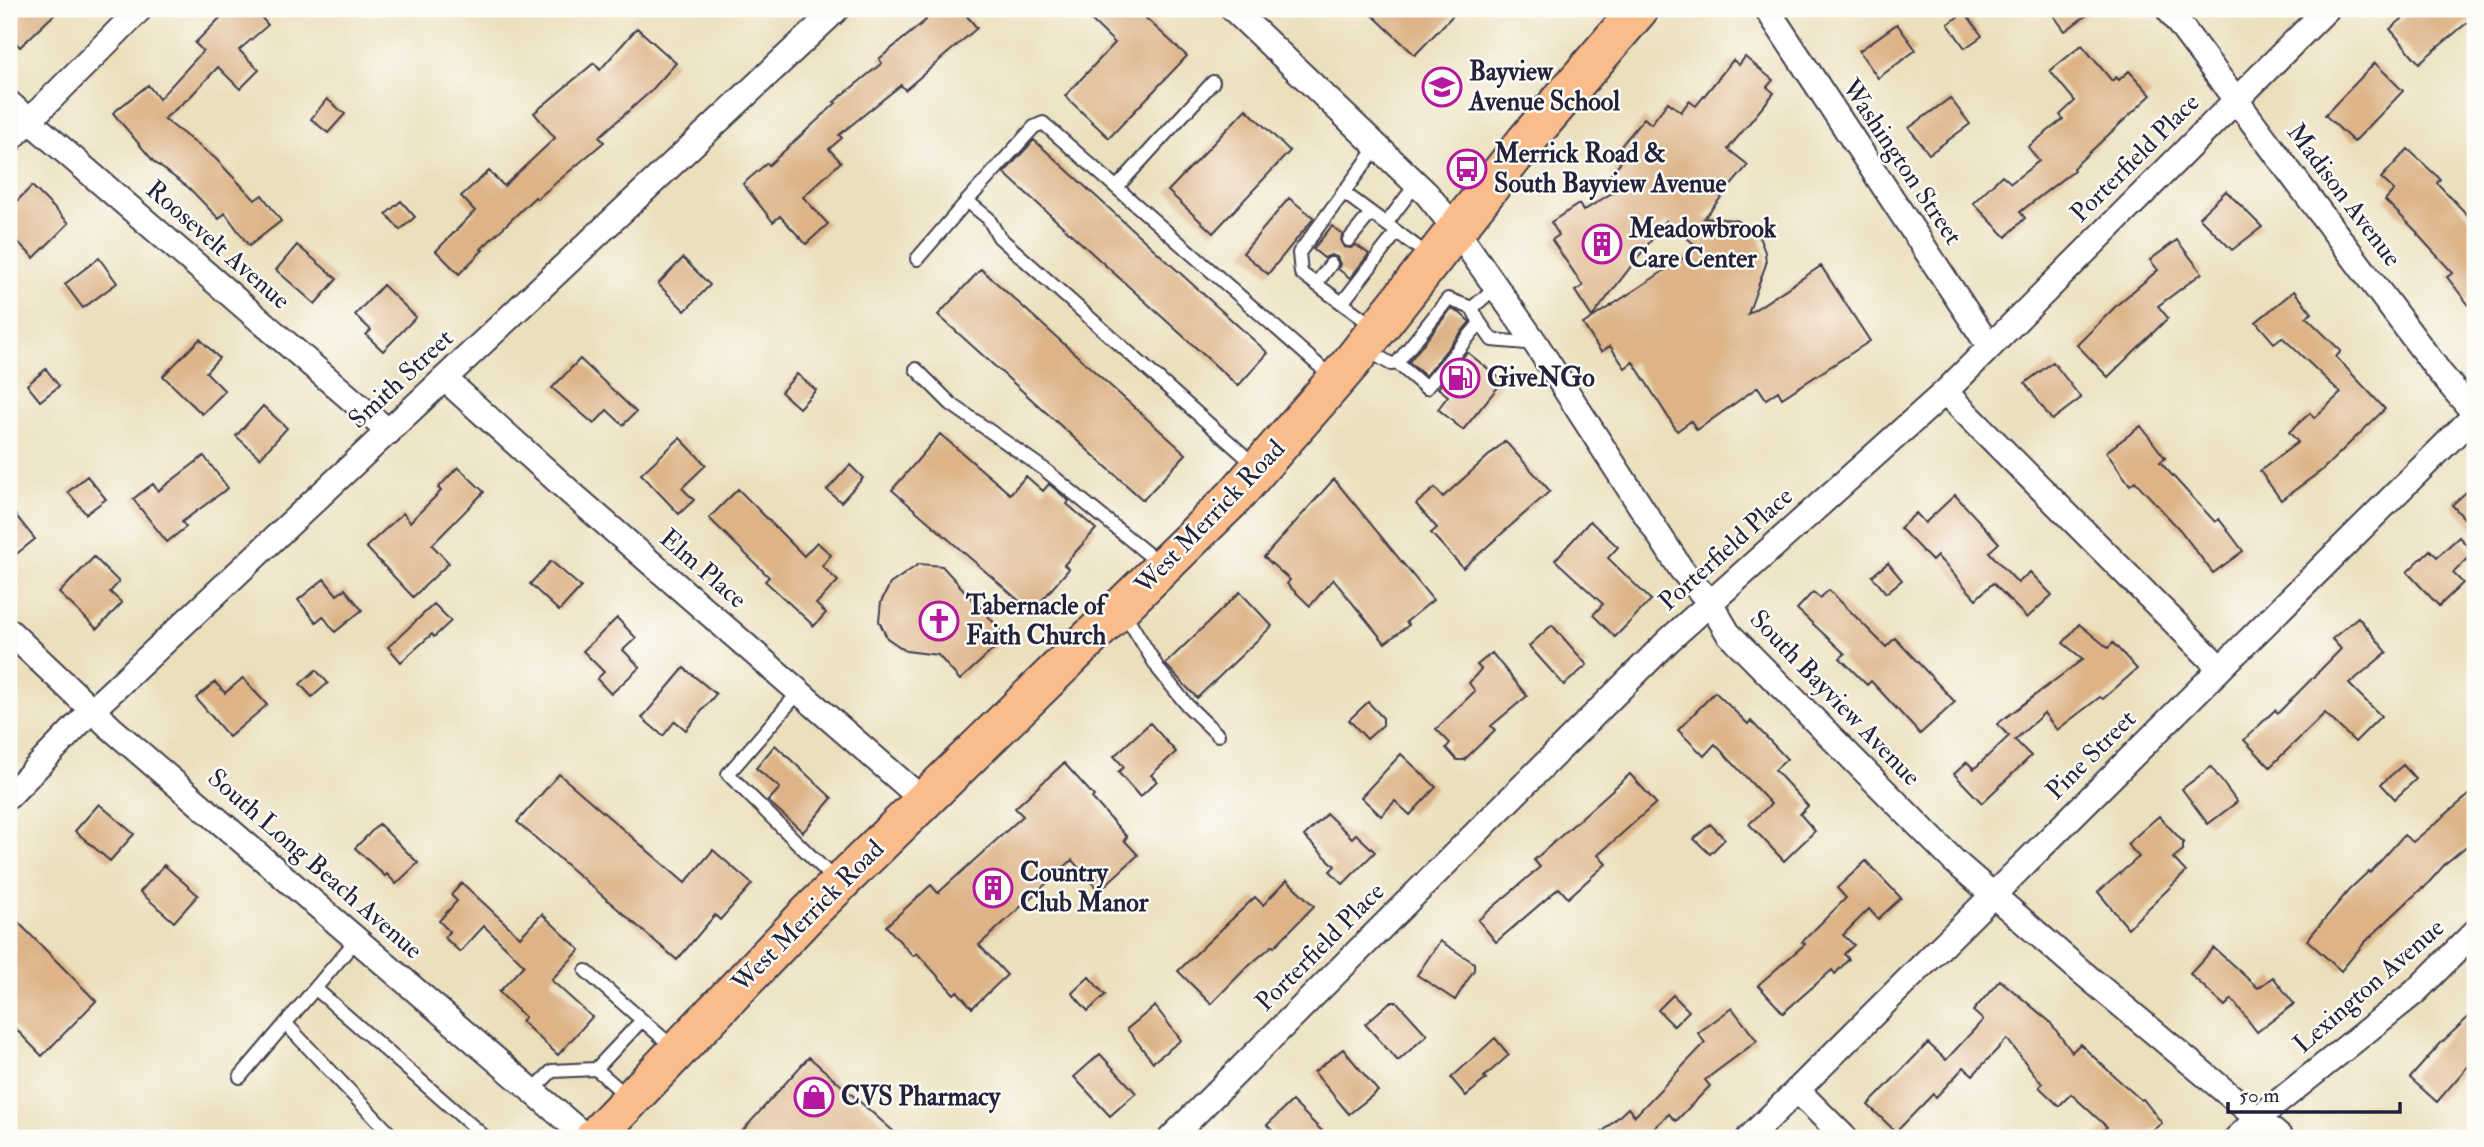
<svg xmlns="http://www.w3.org/2000/svg" width="2484" height="1147" viewBox="0 0 2484 1147" font-family="'IM FELL Double Pica',serif">
<style>
.building{fill:#ddb387}
.lines{fill:none;stroke-linecap:round;stroke-linejoin:round}
.lane-casing{stroke:#403e4e;stroke-width:16}
.street-casing{stroke:#403e4e;stroke-width:28}
.primary-casing{stroke:#403e4e;stroke-width:42}
.lane{stroke:#fff;stroke-width:12}
.street{stroke:#fff;stroke-width:24}
.primary{stroke:#fabc8b;stroke-width:38}
.labels{text-anchor:middle;dominant-baseline:central;stroke-width:5;stroke-linejoin:round;paint-order:stroke}
.poi-label{font-size:26px;font-weight:bold;fill:#22223b;stroke:#fdfcf7;text-anchor:start}
.street-label{font-size:26px;fill:#22223b;stroke:#fdfcf7}
</style>
<rect width="100%" height="100%" fill="#fdfcf7"/>
<filter id="ink" filterUnits="userSpaceOnUse"><feTurbulence type="fractalNoise" baseFrequency=".0143" numOctaves="2"/><feDisplacementMap in="SourceGraphic" scale="14" xChannelSelector="R" yChannelSelector="G"/><feConvolveMatrix kernelMatrix="1 2 1 2 8 2 1 2 1" color-interpolation-filters="sRGB"/></filter>
<filter id="wash" filterUnits="userSpaceOnUse"><feTurbulence type="fractalNoise" baseFrequency=".00686" numOctaves="4" result="noise"/><feDisplacementMap in="SourceGraphic" scale="28" xChannelSelector="R" yChannelSelector="G"/><feGaussianBlur stdDeviation="1.57" result="paint"/><feColorMatrix in="noise" values="0 0 0 0 0 0 0 0 0 0 0 0 0 0 0 0 0 1.4 0 .05"/><feComposite in="paint" operator="in"/></filter>
<g filter="url(#wash)">
<rect width="100%" height="100%" fill="#ebdfbc"/>
<g id="blocks">
<!-- building -->
<path class="building" d="M17,9H60L20,47L9,36V17Z
M213,9H254L268,25L239,50L259,70L240,89L218,67L190,97L164,119L215,158L255,200L262,195L281,221L249,246L225,213L219,219L189,188L154,162L113,113L148,85L159,99L203,51L195,43L221,17Z
M917,9H961L977,28L905,90L901,85L839,135L842,138L829,149L841,162L803,197L828,224L806,244L780,216L773,222L743,184L767,163L769,165L836,103L834,102L882,63L879,59L926,20Z
M1080,9H1136L1187,56L1109,138L1065,96L1115,43Z
M1366,9H1459L1415,55Z
M2049,9H2095L2065,31Z
M2414,9H2475V16L2419,63L2390,29Z
M1965,12L1982,36L1965,48L1948,24Z
M1897,24L1916,50L1878,78L1859,51Z
M637,28L676,63L651,91L599,137L604,142L537,199L535,197L481,249L483,250L459,274L436,251L475,211L461,196L489,171L504,186L555,138L534,113L594,63L600,70Z
M2082,45L2112,81L2116,77L2119,80L2129,71L2151,95L2073,168L2074,170L2020,212L2025,218L2006,237L1973,203L2002,175L2011,183L2039,161L2028,147L2063,119L2060,115L2075,101L2050,71Z
M1745,57L1773,80L1767,87L1774,93L1728,149L1748,165L1704,218L1736,220L1750,227L1759,237L1765,252L1766,264L1748,314L1821,266L1870,341L1782,398L1778,391L1766,399L1758,387L1697,430L1691,421L1677,431L1633,362L1625,368L1610,346L1601,352L1583,324L1699,248L1666,221L1592,317L1575,291L1583,286L1552,240L1559,235L1551,222L1579,204L1583,211L1623,186L1610,175L1628,153L1620,147L1644,118L1651,124L1668,102L1681,112L1689,101L1696,106L1733,60L1739,65Z
M2375,63L2403,91L2354,142L2325,115Z
M1950,98L1970,124L1929,154L1909,128Z
M327,99L345,114L328,133L311,119Z
M1246,109L1290,151L1213,233L1168,191Z
M1034,140L1268,353L1238,386L1004,173Z
M2408,149L2440,179L2437,183L2475,223V313L2447,277L2453,273L2417,234L2418,233L2385,200L2394,190L2381,178Z
M32,186L69,223L34,258L9,233V209Z
M2226,191L2262,227L2232,250L2199,217Z
M1289,198L1314,218L1268,274L1243,253Z
M401,201L415,217L400,230L386,214Z
M1332,226L1342,234L1341,242L1344,247L1351,248L1356,245L1369,254L1350,278L1338,269L1340,264L1337,257L1331,255L1324,258L1313,249Z
M2177,240L2202,273L2158,306L2168,318L2108,377L2077,345L2118,304L2158,270L2150,260Z
M297,245L337,279L315,304L276,270Z
M99,258L117,283L83,308L65,284Z
M683,258L710,285L685,311L658,284Z
M981,269L1186,454L1143,500L938,315Z
M383,285L416,317L383,351L366,335L371,330L355,315Z
M2294,291L2312,313L2306,317L2341,351L2336,357L2385,409L2321,471L2281,500L2260,471L2298,442L2289,432L2310,413L2314,418L2341,393L2282,337L2274,343L2256,322Z
M1451,309L1460,313L1470,322L1425,376L1409,362Z
M200,339L219,358L206,372L225,391L202,414L163,376Z
M1467,352L1503,381L1463,430L1438,409L1448,396L1438,388Z
M580,359L636,412L623,425L607,410L594,424L552,388Z
M2053,362L2081,398L2052,420L2025,383Z
M46,369L59,386L40,401L27,385Z
M797,374L816,390L799,408L781,392Z
M263,406L287,428L260,458L236,436Z
M2141,426L2165,458L2160,462L2215,522L2219,519L2243,551L2213,573L2180,530L2135,481L2130,485L2106,452Z
M940,434L1010,494L1026,476L1043,491L1049,484L1069,501L1067,504L1096,529L1064,565L1069,569L1032,612L892,490Z
M680,438L706,465L682,488L694,500L679,514L641,474Z
M1505,441L1550,491L1463,568L1431,533L1437,528L1416,504L1435,488L1443,497Z
M204,456L228,488L182,522L186,527L167,542L133,499L153,484L158,491Z
M850,465L863,478L841,502L827,490Z
M458,467L484,492L432,545L449,563L413,597L366,547L403,513L410,522L441,491L438,488Z
M87,476L106,499L86,514L68,492Z
M1334,479L1433,600L1406,622L1409,625L1385,643L1333,579L1310,606L1287,584L1290,580L1264,557Z
M2475,484V530L2452,505Z
M738,489L804,556L817,542L831,555L822,566L838,581L816,604L826,613L814,626L765,581L769,577L709,518Z
M1955,495L1999,543L1989,552L2018,583L2030,572L2052,595L2027,618L1993,583L1976,599L1937,556L1932,561L1900,528L1916,513L1925,523Z
M9,507L35,539L9,560Z
M1590,521L1618,547L1608,558L1651,600L1615,637L1593,615L1603,604L1555,560Z
M2459,537L2474,553L2453,573L2463,583L2439,606L2407,572L2430,550L2437,557Z
M94,557L119,582L110,592L122,603L97,629L59,593Z
M551,561L581,587L559,611L530,584Z
M1888,563L1902,580L1886,593L1872,576Z
M919,564L942,566L1007,637L960,680L938,655L906,651L887,638L879,621L881,602L890,584Z
M324,579L337,595L345,589L362,610L335,632L323,616L316,622L298,600Z
M1829,590L1886,647L1895,638L1955,702L1920,734L1871,681L1867,685L1840,658L1845,654L1797,609L1813,592L1820,598Z
M1240,592L1272,626L1197,698L1165,664Z
M434,604L451,621L434,637L432,634L401,662L388,647Z
M2358,617L2387,652L2349,684L2381,716L2355,742L2325,713L2270,767L2244,740L2275,710L2278,713L2341,649L2332,639Z
M617,618L636,638L623,650L640,667L611,694L597,679L604,672L583,651Z
M2079,624L2108,648L2113,643L2137,669L2103,699L2100,697L2057,730L2044,713L2015,740L2031,756L1982,803L1954,774L1967,762L1974,769L2009,736L1997,724L2083,659L2063,643Z
M1552,625L1587,665L1564,685L1529,646Z
M1492,653L1527,696L1491,726L1495,730L1464,760H1457L1446,748L1450,743L1436,729L1475,691L1469,683L1481,669L1477,665Z
M684,668L716,694L686,730L675,721L663,736L642,718Z
M316,670L328,683L312,697L300,684Z
M243,678L267,705L229,737L196,698L215,682L225,693Z
M1715,692L1748,724L1751,721L1787,759L1775,770L1808,806L1800,814L1815,831L1784,861L1749,824L1771,804L1715,744L1704,756L1678,730Z
M1368,702L1383,718V725L1367,739L1349,720Z
M1150,723L1176,752L1151,775L1157,781L1140,797L1118,772L1124,767L1114,756Z
M775,745L832,798L803,832L768,801L780,788L756,768Z
M1401,754L1436,787L1410,815L1395,801L1381,816L1361,797Z
M1064,763L1094,796L1092,798L1127,837L1124,840L1138,855L1099,891L1072,860L979,945L1007,975L972,1008L957,991L954,994L917,953L913,956L886,926L931,885L938,893L1023,816L1015,808Z
M2403,765L2416,779L2395,799L2381,784Z
M2211,767L2237,802L2208,824L2182,789Z
M559,774L685,883L713,850L752,884L720,920L715,915L677,960L517,822Z
M1630,774L1656,803L1598,855L1606,864L1568,898L1559,888L1496,942L1478,920L1540,867L1534,860Z
M2475,790V839L2446,863L2423,889L2422,888L2365,942L2341,971L2307,940L2349,890L2369,871L2370,873L2404,835L2413,842Z
M99,804L134,834L110,861L75,831Z
M1327,814L1352,838L1356,834L1375,852L1343,884L1330,871L1335,866L1304,836Z
M2159,816L2183,842V850L2173,858L2186,872L2128,928L2098,892L2139,857L2127,844Z
M379,824L418,863L396,884L387,874L385,876L355,848Z
M1710,824L1725,839L1710,854L1694,839Z
M1866,861L1901,898L1878,919L1869,909L1843,935L1854,945L1844,954L1849,959L1835,974L1832,970L1783,1013L1758,985L1805,944L1802,942L1846,898L1837,888Z
M164,865L198,895L174,922L140,892Z
M1287,880L1314,906L1274,947L1273,945L1244,970L1211,1004L1178,971L1255,897L1263,905Z
M462,883L520,937L542,914L580,950L551,980L592,1017L558,1055L521,1021L525,1017L499,992L524,965L484,926L460,952L444,937L450,932L439,921L457,901L451,895Z
M9,913L96,1001L42,1056L9,1022Z
M1440,941L1474,963V970L1455,1000L1417,975Z
M2214,948L2258,988L2273,977L2294,1004L2257,1032L2232,999L2225,1006L2190,974Z
M1089,977L1105,995L1088,1011L1072,993Z
M2000,980L2049,1021L2072,1052L2080,1044L2113,1075L2141,1100L2143,1099L2162,1123L2142,1138H2093L2107,1127L2071,1094L2059,1106L2039,1087L2042,1084L2007,1039L1973,1075L1964,1067L1936,1097L1933,1094L1896,1132L1868,1105L1928,1043L1946,1060L1983,1020L1973,1011Z
M1673,995L1689,1011L1674,1026L1658,1010Z
M1390,1002H1397L1427,1035L1398,1061L1365,1024Z
M1155,1006L1181,1040L1153,1062L1127,1029Z
M1732,1008L1757,1041L1705,1080L1710,1086L1676,1121L1669,1114L1643,1138H1596L1628,1108L1635,1116L1705,1043L1698,1033Z
M2475,1011V1058L2437,1102L2410,1078L2441,1043Z
M1495,1038L1509,1055L1484,1077L1486,1079L1466,1096L1451,1078Z
M1343,1049L1378,1091L1349,1114L1314,1072Z
M1100,1054L1136,1093L1110,1116L1074,1077Z
M809,1057L901,1138H736Z
M1292,1101L1329,1138H1280L1267,1125Z"/>
</g>
</g>
<g filter="url(#ink)">
<use href="#blocks" fill-opacity="0" stroke="#403e4e" stroke-width="2"/>
<g class="lines">
<defs>
<path id="lane" d="M1117,187L1213,82
M967,201L1034,127L1043,123L1333,378
M1386,224L1416,184
M1397,232L1429,256
M1349,240L1371,213
M917,259L967,201L988,218L999,237L1256,466
M1316,284L1331,264
M1342,303L1397,232L1343,192
M1472,308L1496,287
M1480,323L1472,308L1448,299L1397,363L1426,388L1480,323L1492,340L1536,344
M1376,328L1301,273L1299,253L1377,147
M1366,349L1391,364L1397,363
M916,369L951,404L1044,469L1160,564
M1123,611L1159,670L1187,705L1218,735
M799,692L728,774L837,882
M586,971L674,1048
M316,989L486,1138
M286,1024L394,1138
M596,1069L642,1020
M240,1077L357,939
M532,1091L552,1071L596,1069L628,1097"/>
<path id="street" d="M1233,9L1427,194L1456,230L1536,344L1681,569L1711,604L1728,633L1954,861L2077,968L2281,1138
M1767,9L1989,346
M2168,9L2440,373L2475,414
M9,103L389,432
M9,141L140,9
M445,379L571,493L924,801
M1945,392L2220,668
M9,631L111,728L587,1138
M9,796L92,710L837,9
M1797,1090L1845,1138
M1171,1138L1669,640L1945,392L2327,9
M1749,1138L2475,415
M2237,1138L2257,1119L2415,992L2475,932"/>
<path id="primary" d="M594,1138L808,914L1234,497L1350,364L1526,141L1639,9"/>
</defs>
<!-- lane casing -->
<use href="#lane" class="lane-casing"/>
<!-- street casing -->
<use href="#street" class="street-casing"/>
<!-- primary casing -->
<use href="#primary" class="primary-casing"/>
<!-- lane -->
<use href="#lane" class="lane"/>
<!-- street -->
<use href="#street" class="street"/>
<!-- primary -->
<use href="#primary" class="primary"/>
</g>
</g>
<!-- icons -->
<defs>
<symbol id="school-ring" viewBox="-11 -11 22 22"><circle r="9.5" fill="#fdfcf7" stroke="#b5179e" stroke-width="1.5"/><path d="M0-5L7-2L0 1L-7-2ZM-4 1L0 2.5L4 1V4Q0 6-4 4Z" fill="#b5179e"/></symbol>
<symbol id="bus-ring" viewBox="-11 -11 22 22"><circle r="9.5" fill="#fdfcf7" stroke="#b5179e" stroke-width="1.5"/><path d="M-5-6H5V4H4V6H2V4H-2V6H-4V4H-5ZM-3.5-4V0h7V-4ZM-3.5 1.2v1.5H-2V1.2ZM2 1.2v1.5H3.5V1.2Z" fill="#b5179e"/></symbol>
<symbol id="building-ring" viewBox="-11 -11 22 22"><circle r="9.5" fill="#fdfcf7" stroke="#b5179e" stroke-width="1.5"/><path d="M-4-6H4V6H1V3H-1V6H-4ZM-2.5-4.3h1.7v1.8h-1.7ZM.8-4.3h1.7v1.8H.8ZM-2.5-1h1.7V.8h-1.7ZM.8-1h1.7V.8H.8Z" fill="#b5179e"/></symbol>
<symbol id="fuel-ring" viewBox="-11 -11 22 22"><circle r="9.5" fill="#fdfcf7" stroke="#b5179e" stroke-width="1.5"/><path d="M-5.5-6h7V0h2V4h1.3V-2.5L3-4.5l.8-.8L6-3V5H2.5V1h-1V6h-7ZM-4.2-4.7v3.2H.2V-4.7Z" fill="#b5179e"/></symbol>
<symbol id="church-ring" viewBox="-11 -11 22 22"><circle r="9.5" fill="#fdfcf7" stroke="#b5179e" stroke-width="1.5"/><path d="M-1.2-6h2.4v3.5h3.3v2.4h-3.3V6h-2.4V-.1h-3.3v-2.4h3.3Z" fill="#b5179e"/></symbol>
<symbol id="shop-ring" viewBox="-11 -11 22 22"><circle r="9.5" fill="#fdfcf7" stroke="#b5179e" stroke-width="1.5"/><path d="M-5-2.5h2.3a2.7 3.5 0 0 1 5.4 0H5L5.5 6h-11ZM-1.5-2.5h3a1.5 2.3 0 0 0-3 0Z" fill="#b5179e"/></symbol>
</defs>
<g fill-rule="evenodd">
<use href="#school-ring" x="1420" y="65" width="44" height="44"/>
<use href="#bus-ring" x="1445" y="147" width="44" height="44"/>
<use href="#building-ring" x="1580" y="222" width="44" height="44"/>
<use href="#fuel-ring" x="1438" y="356" width="44" height="44"/>
<use href="#church-ring" x="917" y="599" width="44" height="44"/>
<use href="#building-ring" x="971" y="866" width="44" height="44"/>
<use href="#shop-ring" x="792" y="1075" width="44" height="44"/>
</g>
<g class="labels">
<!-- poi labels -->
<g class="poi-label">
<text x="1469" y="72">Bayview<tspan x="1469" dy="30">Avenue School</tspan></text>
<text x="1494" y="154">Merrick Road &amp;<tspan x="1494" dy="30">South Bayview Avenue</tspan></text>
<text x="1629" y="229">Meadowbrook<tspan x="1629" dy="30">Care Center</tspan></text>
<text x="1487" y="378">GiveNGo</text>
<text x="966" y="606">Tabernacle of<tspan x="966" dy="30">Faith Church</tspan></text>
<text x="1020" y="873">Country<tspan x="1020" dy="30">Club Manor</tspan></text>
<text x="841" y="1097">CVS Pharmacy</text>
</g>
<!-- street labels -->
<g class="street-label">
<text transform="translate(2135 158) rotate(-45)">Porterfield Place</text>
<text transform="translate(1902 162) rotate(56)">Washington Street</text>
<text transform="translate(2344 195) rotate(53)">Madison Avenue</text>
<text transform="translate(218 245) rotate(41)">Roosevelt Avenue</text>
<text transform="translate(401 379) rotate(-43)">Smith Street</text>
<text transform="translate(1210 517) rotate(-46)">West Merrick Road</text>
<text transform="translate(1726 549) rotate(-42)">Porterfield Place</text>
<text transform="translate(703 569) rotate(41)">Elm Place</text>
<text transform="translate(1835 698) rotate(46)">South Bayview Avenue</text>
<text transform="translate(2091 755) rotate(-45)">Pine Street</text>
<text transform="translate(315 864) rotate(41)">South Long Beach Avenue</text>
<text transform="translate(808 916) rotate(-45)">West Merrick Road</text>
<text transform="translate(1320 947) rotate(-45)">Porterfield Place</text>
<text transform="translate(2369 986) rotate(-41)">Lexington Avenue</text>
</g>
</g>
<!-- margin -->
<rect width="2484" height="1147" fill="none" stroke="#fdfcf7" stroke-width="35"/>
<!-- scale -->
<path d="M2228 1102v10h172v-10" fill="none" stroke="#22223b" stroke-width="3.5"/>
<text x="2239" y="1102" font-size="21" fill="#22223b" stroke="#fdfcf7" stroke-width="5" paint-order="stroke">50 m</text>
</svg>
